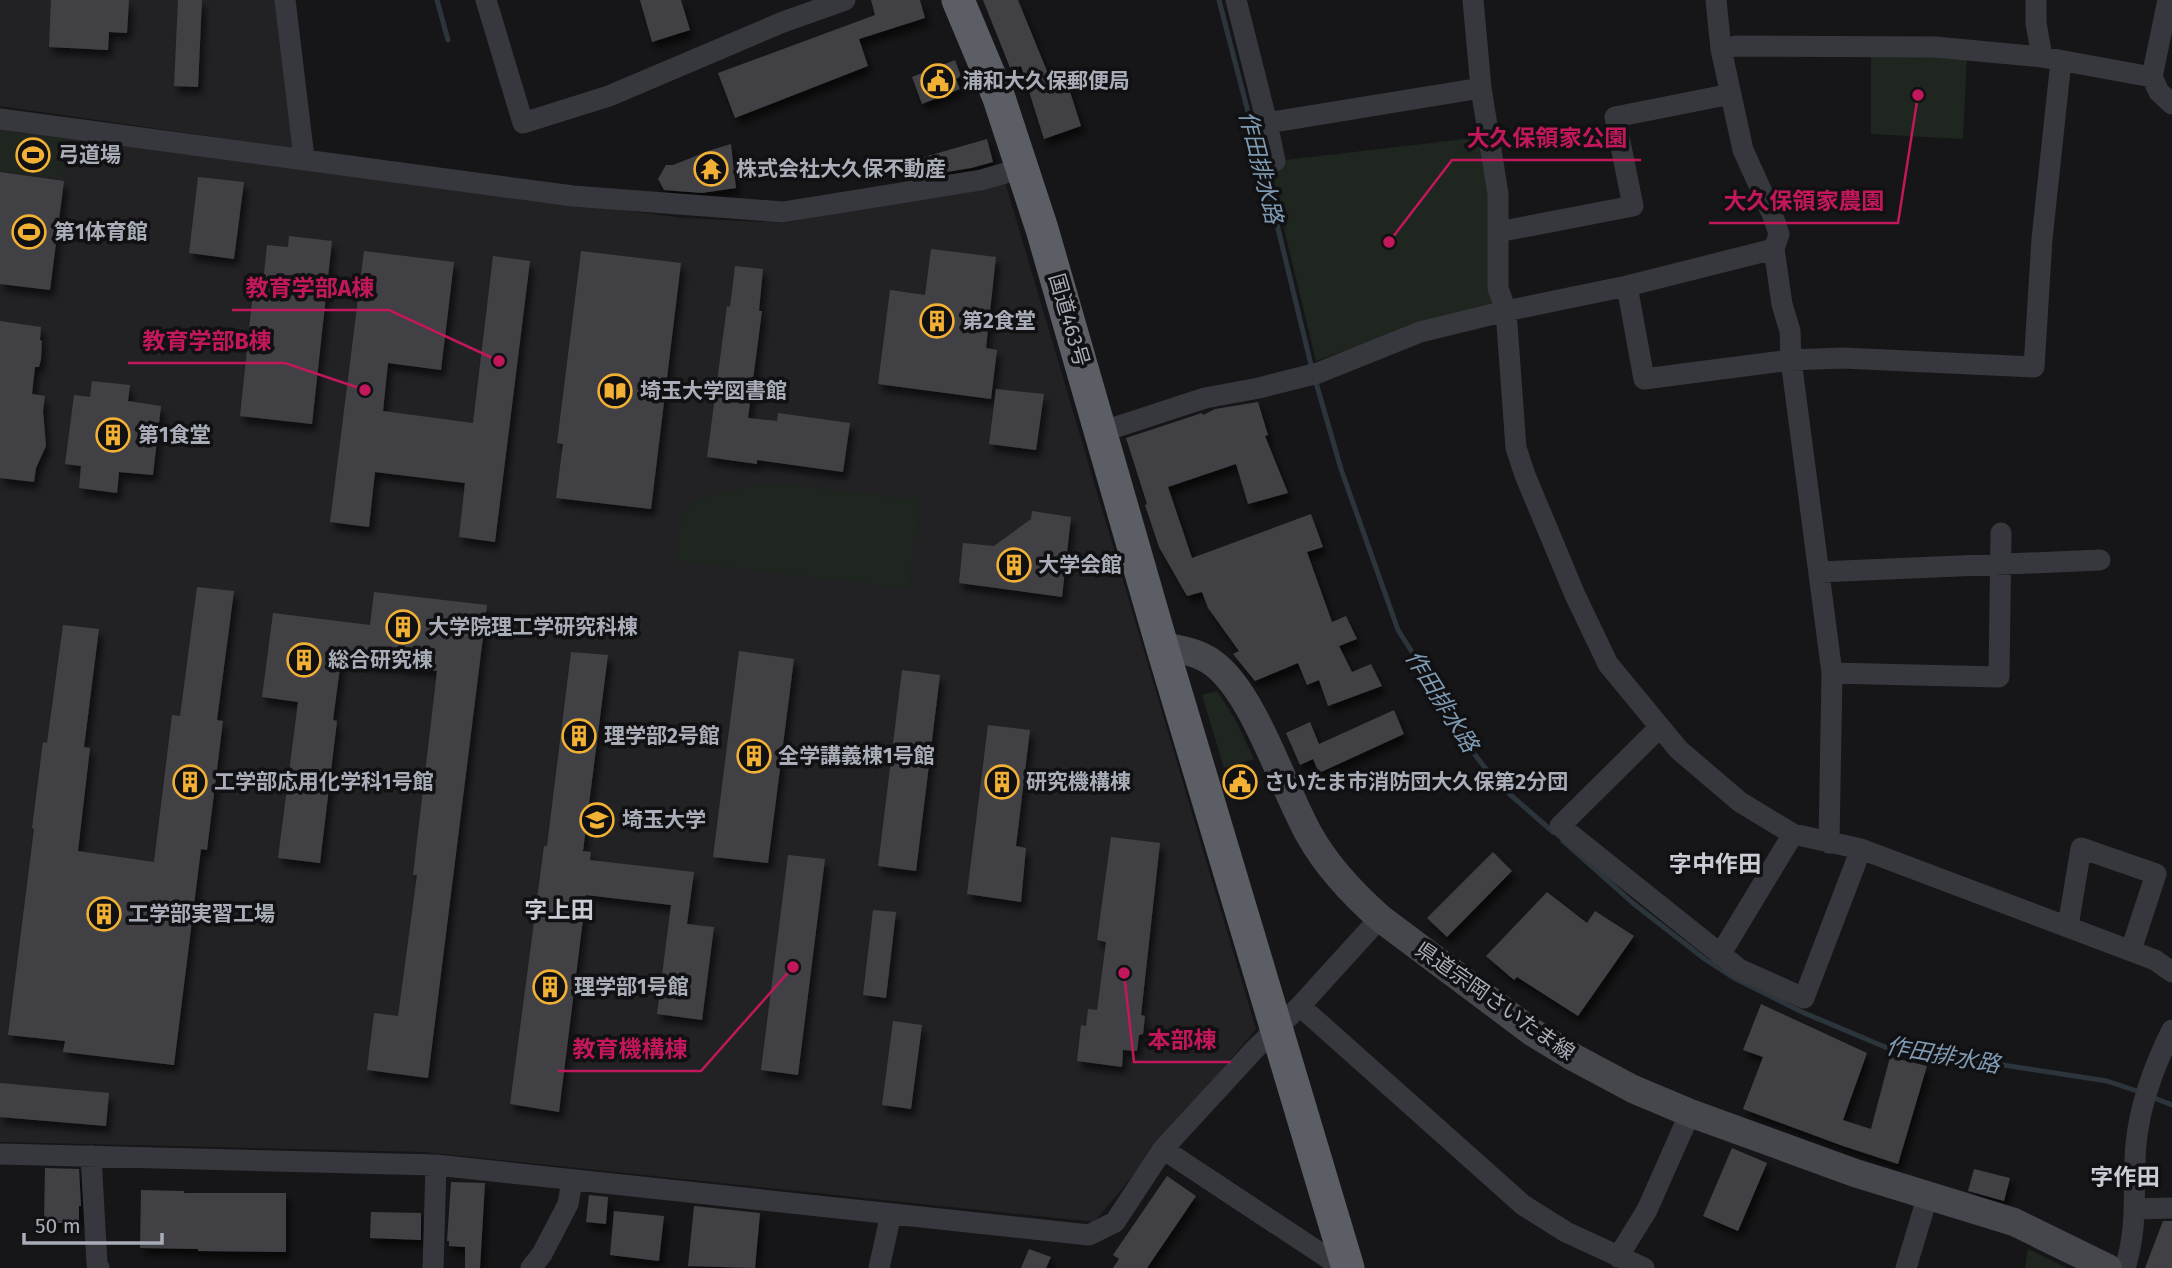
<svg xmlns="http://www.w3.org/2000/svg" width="2172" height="1268" viewBox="0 0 2172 1268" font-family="'Fira Sans','Noto Sans JP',sans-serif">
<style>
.built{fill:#222225}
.green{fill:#1e261f}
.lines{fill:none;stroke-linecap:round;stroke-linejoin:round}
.stream{stroke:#2c353c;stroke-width:5}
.building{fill:#404145;filter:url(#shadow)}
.minor{stroke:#37383d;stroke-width:21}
.secondary{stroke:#45474d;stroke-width:28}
.trunk{stroke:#5b5e65;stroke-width:33}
.labels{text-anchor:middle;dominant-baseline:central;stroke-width:7;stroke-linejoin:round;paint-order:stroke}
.poi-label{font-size:21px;font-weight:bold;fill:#a8adb8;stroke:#111113;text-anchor:start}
.street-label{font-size:21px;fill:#a8adb8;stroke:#111113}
.water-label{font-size:23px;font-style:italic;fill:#7f9bb3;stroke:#111113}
.neighbourhood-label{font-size:23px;font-weight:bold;fill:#c9ccd4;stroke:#111113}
.leader{fill:none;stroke:#c2185b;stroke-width:2.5}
.callout-dot{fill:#c2185b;stroke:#111113;stroke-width:2.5}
.callout-label{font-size:23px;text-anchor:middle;font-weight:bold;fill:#c2185b;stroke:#111113;stroke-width:7;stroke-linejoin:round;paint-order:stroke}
</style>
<defs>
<filter id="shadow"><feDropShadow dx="4" dy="7" stdDeviation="3.5" flood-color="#0009"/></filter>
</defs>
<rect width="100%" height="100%" fill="#161618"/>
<!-- built -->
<path class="built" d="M0,0H280L297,140L291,148L0,106Z
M0,127L311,171L684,218L785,223L1005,182L1256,1029L1094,1222L424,1152L0,1142Z"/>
<!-- green -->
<path class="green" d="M1871,53L1967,57L1963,139L1871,134Z
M0,131L68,139L63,178L0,171Z
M1482,137L1490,196L1495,306L1418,324L1316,361L1268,162Z
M774,483L920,500L908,588L677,561C678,547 678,530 682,516C690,493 752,486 774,483Z
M1217,691L1235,719L1254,759L1224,768L1202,695Z
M2028,1249L2067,1268H2025Z"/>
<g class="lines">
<!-- stream -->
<path class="stream" d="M437,0L448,40
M1219,0L1275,216L1312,369
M1315,379L1341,469L1398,630L1435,688L1472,751L1497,783L1553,832
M1563,841L1634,904L1706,960L1734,978L1802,1012L1885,1047L2107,1081L2140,1092
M2149,1096L2172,1105"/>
</g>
<!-- building -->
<path class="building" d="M51,0H129L127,33L109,32L108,50L49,47Z
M178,0H202L198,87L174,86Z
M640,0H681L690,30L652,42Z
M871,0H920L925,18L859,39L868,66L735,118L718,73L875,15Z
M983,0H1018L1051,81L1065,76L1081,126L1044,139L1021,66L1011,70Z
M955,60L961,76L956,79L960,89L922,104L912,77Z
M987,139L993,162L971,168L929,175L924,157Z
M731,144L736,188L702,193L664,190L658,179L666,165H673L711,150Z
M0,172L64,181L50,290L0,284Z
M198,177L244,182L234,259L189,253Z
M289,236L332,241L312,424L240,416L254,282L263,283L267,245L288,247Z
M931,249L996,257L986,348L997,350L991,399L878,384L890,290L925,295Z
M364,251L454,262L441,370L388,363L383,411L473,423L493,256L530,261L495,542L459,537L465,483L375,472L369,527L330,522Z
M581,251L681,263L651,509L556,498L563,444L557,443Z
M735,266L763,269L759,311H762L748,418L777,421L778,413L850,423L843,472L757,460V464L707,457L727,306L730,307Z
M0,321L41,327L40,340L42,341L41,359L39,367H35L32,394L45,396L43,411L46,446L36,468L34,482L0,478Z
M92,381L130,385L128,401L161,406L153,475L119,472L117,493L79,488L81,466L65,464L74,395L90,397Z
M996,389L1044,394L1036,450L989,444Z
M1258,402L1268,435L1265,436L1288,493L1248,504L1236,464L1168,487L1192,558L1311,514L1323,547L1307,552L1332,622L1346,616L1357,639L1339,646L1352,672L1371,664L1382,686L1328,706L1319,680L1307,685L1298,663L1255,681L1233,654L1239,651L1208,608L1202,592L1187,596L1159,547L1145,505L1147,504L1126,438L1202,413L1203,415L1215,409Z
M1032,511L1071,517L1062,597L959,583L963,543L994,546L1031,519Z
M197,587L234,591L217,720L223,721L207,850L201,849L174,1065L63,1052L65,1041L8,1035L34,829L32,828L43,742L47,743L63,625L99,629L84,747L90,748L78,851L154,862L172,715L180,716Z
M374,592L487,605L428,1078L367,1070L374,1013L398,1016L417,875H413L437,671L341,660L333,720L337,721L320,863L278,858L298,702L262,697L273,613L370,625Z
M739,651L794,659L768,863L713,857Z
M571,652L608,655L583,851L591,852L590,860L694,872L687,924L714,927L702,1020L657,1014L671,905L586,895L559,1112L510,1104L544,846H547Z
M902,670L940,675L916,871L878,866Z
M1394,710L1404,734L1319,773L1313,759L1300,765L1286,733L1310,722L1319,744Z
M988,725L1030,730L1016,846L1026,848L1021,902L967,894Z
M1244,770L1250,789L1234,794L1228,775Z
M1111,837L1160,843L1141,1015L1145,1016L1143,1034L1139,1035L1137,1051L1123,1050L1122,1067L1077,1061L1081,1025L1086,1026L1088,1009L1097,1010L1106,942L1097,940Z
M1493,852L1512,871L1447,937L1427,918Z
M788,855L825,859L798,1075L761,1070Z
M1547,892L1587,923L1595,911L1634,936L1578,1016L1517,977L1514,980L1486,956Z
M873,910L896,912L886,998L863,995Z
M1761,1004L1867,1053L1843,1120L1871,1129L1890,1057L1927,1066L1898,1164L1843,1146L1743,1109L1763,1057L1743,1050Z
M893,1021L922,1025L911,1109L882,1105Z
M0,1083L109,1093L106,1126L0,1117Z
M1732,1148L1767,1163L1738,1231L1703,1216Z
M45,1168L79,1169L81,1206H79V1223H44Z
M1974,1169L2010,1178L2004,1201L1968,1191Z
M1167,1176L1196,1196L1147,1268H1113L1119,1259L1113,1255Z
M451,1182L485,1183L480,1268H465V1247L449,1246V1241H447Z
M141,1190L184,1191V1193H286V1252L198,1251V1249L140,1248Z
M589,1195L608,1197L606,1224L586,1222Z
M694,1206L760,1213L755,1268L688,1266Z
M614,1211L664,1216L659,1261L610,1255Z
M371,1212L421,1213V1240L370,1238Z
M2163,1221H2172V1268H2145Z
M1029,1249L1051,1257L1046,1268H1021Z"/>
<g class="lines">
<!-- minor -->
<path class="minor" d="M285,0L304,158
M486,0L523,123L609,96L783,22L845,0
M1236,0L1267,123L1481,88
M1473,0L1481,88L1498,194V288L1506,311L1627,286L1774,249L1782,304L1790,331L1791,360L1832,673L1829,843
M1716,0L1721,49L1743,150L1773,216L1779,234L1774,249
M2036,0V23L2042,57
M1721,49L1736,46L1935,47L2042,57L2152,77L2159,92L2172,104
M2152,77L2168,0
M0,119L573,196L783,212L981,180L1023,168
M1267,123L1275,161
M1498,232L1633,206L1615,117L1731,94
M1627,286L1644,379L1791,360L1843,358L2034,367L2042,239L2061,61
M1101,432L1205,398L1259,388L1318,373L1420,332L1506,311L1516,448L1525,475L1575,595L1608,664L1679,750L1740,802L1793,834L1861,849L2155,960L2172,972
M1819,572L2100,560
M1832,673L1999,677L2001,533
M1660,727L1560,826L1739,969L1804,998L1861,849
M2068,926L2081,848L2156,874L2131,950
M1720,955L1793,834
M1300,1006L1523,1205L1566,1232L1644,1268
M1163,1149L1343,1268
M0,1154L436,1165L1089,1235L1115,1222L1163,1149L1255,1049L1300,1006L1380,918
M91,1156L97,1264L99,1268
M2136,1209L2172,1208
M1618,1257L1647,1210L1690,1113
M433,1268L436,1165
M531,1268L542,1254L568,1204L572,1180
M879,1268L891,1214
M1906,1268L1928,1195
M2125,1268C2139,1223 2132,1189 2136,1144C2140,1103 2154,1066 2172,1030"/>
<!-- secondary -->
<path class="secondary" d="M1162,646C1180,649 1198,652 1213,663C1255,694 1283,789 1310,836C1328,868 1353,894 1380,918L1532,1032L1573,1057L1633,1089L1690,1113L1855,1173L2014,1222L2108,1268"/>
<!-- trunk -->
<path class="trunk" d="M958,0L999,98L1042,229L1162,646L1348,1268"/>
</g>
<!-- icons -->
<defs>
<symbol id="civic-ring" viewBox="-11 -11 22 22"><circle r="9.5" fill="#111113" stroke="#f2b134" stroke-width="1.5"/><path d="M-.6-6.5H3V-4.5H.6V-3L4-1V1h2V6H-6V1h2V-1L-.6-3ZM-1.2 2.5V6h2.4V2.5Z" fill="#f2b134"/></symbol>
<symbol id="stadium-ring" viewBox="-11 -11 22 22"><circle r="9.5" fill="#111113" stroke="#f2b134" stroke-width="1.5"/><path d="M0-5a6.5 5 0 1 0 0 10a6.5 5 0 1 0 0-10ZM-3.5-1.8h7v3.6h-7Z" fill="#f2b134"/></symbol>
<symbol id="temple-ring" viewBox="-11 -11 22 22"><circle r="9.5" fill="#111113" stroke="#f2b134" stroke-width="1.5"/><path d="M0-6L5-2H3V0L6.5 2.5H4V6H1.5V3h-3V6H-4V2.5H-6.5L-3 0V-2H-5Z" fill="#f2b134"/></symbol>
<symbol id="building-ring" viewBox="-11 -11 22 22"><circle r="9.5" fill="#111113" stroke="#f2b134" stroke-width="1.5"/><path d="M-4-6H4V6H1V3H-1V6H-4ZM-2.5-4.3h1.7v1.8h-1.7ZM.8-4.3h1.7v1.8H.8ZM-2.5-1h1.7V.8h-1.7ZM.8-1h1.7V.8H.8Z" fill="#f2b134"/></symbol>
<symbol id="library-ring" viewBox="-11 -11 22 22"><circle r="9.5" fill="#111113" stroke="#f2b134" stroke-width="1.5"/><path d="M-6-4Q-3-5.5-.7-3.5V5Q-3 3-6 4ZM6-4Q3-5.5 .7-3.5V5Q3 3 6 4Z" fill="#f2b134"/></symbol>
<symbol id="university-ring" viewBox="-11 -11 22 22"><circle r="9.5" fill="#111113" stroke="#f2b134" stroke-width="1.5"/><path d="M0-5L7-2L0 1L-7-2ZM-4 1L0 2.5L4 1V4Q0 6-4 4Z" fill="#f2b134"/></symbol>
</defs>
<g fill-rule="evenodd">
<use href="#civic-ring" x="919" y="62" width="38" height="38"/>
<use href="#stadium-ring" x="14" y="136" width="38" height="38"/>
<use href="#temple-ring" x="692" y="150" width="38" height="38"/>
<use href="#stadium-ring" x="10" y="213" width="38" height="38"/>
<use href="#building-ring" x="918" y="302" width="38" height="38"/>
<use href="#library-ring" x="596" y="372" width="38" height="38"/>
<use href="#building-ring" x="94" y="416" width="38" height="38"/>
<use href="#building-ring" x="995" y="546" width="38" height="38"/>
<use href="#building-ring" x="384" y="608" width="38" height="38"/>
<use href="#building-ring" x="285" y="641" width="38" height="38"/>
<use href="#building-ring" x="560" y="717" width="38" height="38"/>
<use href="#building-ring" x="735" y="737" width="38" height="38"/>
<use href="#building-ring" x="171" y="763" width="38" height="38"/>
<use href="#building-ring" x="983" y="763" width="38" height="38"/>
<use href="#civic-ring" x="1221" y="763" width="38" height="38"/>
<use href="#university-ring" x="578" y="801" width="38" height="38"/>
<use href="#building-ring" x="85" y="895" width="38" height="38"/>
<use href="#building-ring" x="531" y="968" width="38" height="38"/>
</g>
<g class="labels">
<!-- poi labels -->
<g class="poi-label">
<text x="962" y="81">浦和大久保郵便局</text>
<text x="58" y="155">弓道場</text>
<text x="736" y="169">株式会社大久保不動産</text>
<text x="54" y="232">第1体育館</text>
<text x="962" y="321">第2食堂</text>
<text x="640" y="391">埼玉大学図書館</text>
<text x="138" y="435">第1食堂</text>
<text x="1038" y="565">大学会館</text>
<text x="428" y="627">大学院理工学研究科棟</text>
<text x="328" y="660">総合研究棟</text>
<text x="604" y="736">理学部2号館</text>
<text x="778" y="756">全学講義棟1号館</text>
<text x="214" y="782">工学部応用化学科1号館</text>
<text x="1026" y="782">研究機構棟</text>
<text x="1264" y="782">さいたま市消防団大久保第2分団</text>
<text x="622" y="820">埼玉大学</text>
<text x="128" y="914">工学部実習工場</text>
<text x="574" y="987">理学部1号館</text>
</g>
<!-- street labels -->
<g class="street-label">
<text transform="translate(1069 320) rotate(74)">国道463号</text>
<text transform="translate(1495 1001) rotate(35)">県道宗岡さいたま線</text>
</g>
<!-- water labels -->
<g class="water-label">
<text transform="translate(1261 167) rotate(76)">作田排水路</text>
<text transform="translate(1442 701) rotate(58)">作田排水路</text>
<text transform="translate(1943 1055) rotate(10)">作田排水路</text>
</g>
<!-- neighbourhood labels -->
<g class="neighbourhood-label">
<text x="1715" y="864">字中作田</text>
<text x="559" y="910">字上田</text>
<text x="2125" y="1177">字作田</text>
</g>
</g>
<!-- callouts -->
<path class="leader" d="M1389 242L1452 160H1641M1918 95L1898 223H1709M499 361L389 310H232M365 390L285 363H128M1124 973L1134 1062H1231M793 967L701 1071H558"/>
<g class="callout-dot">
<circle cx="1389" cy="242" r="7"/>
<circle cx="1918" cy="95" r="7"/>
<circle cx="499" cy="361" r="7"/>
<circle cx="365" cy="390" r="7"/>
<circle cx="1124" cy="973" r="7"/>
<circle cx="793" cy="967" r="7"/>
</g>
<g class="callout-label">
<text x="1547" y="146">大久保領家公園</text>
<text x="1804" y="209">大久保領家農園</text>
<text x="310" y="296">教育学部A棟</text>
<text x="207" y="349">教育学部B棟</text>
<text x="1182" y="1048">本部棟</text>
<text x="630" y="1057">教育機構棟</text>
</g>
<!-- scale -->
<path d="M24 1233v10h138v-10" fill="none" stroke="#a8adb8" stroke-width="3.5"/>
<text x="35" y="1233" font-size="21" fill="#a8adb8" stroke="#111113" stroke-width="5" paint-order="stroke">50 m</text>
</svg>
